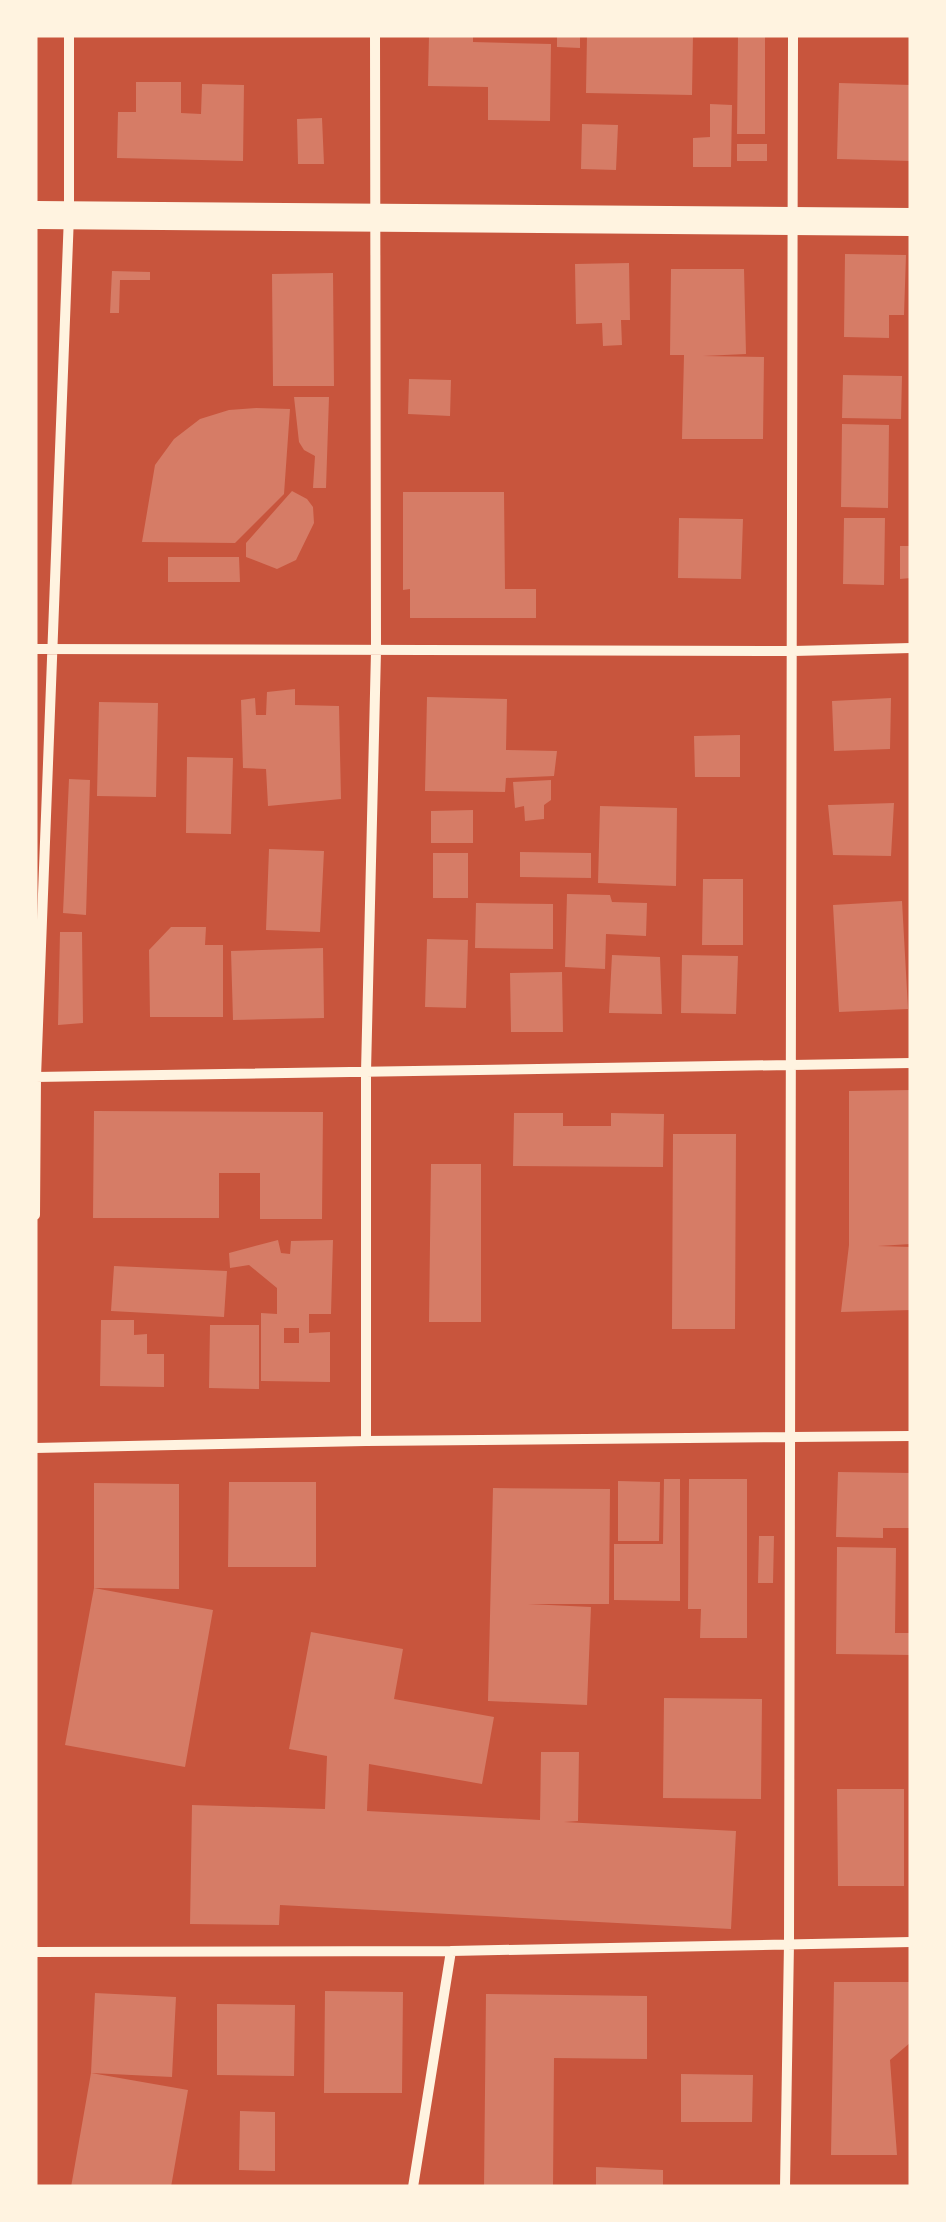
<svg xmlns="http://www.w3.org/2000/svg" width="946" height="2222" viewBox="0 0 946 2222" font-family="'Nunito Sans',sans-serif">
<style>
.building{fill:#d67c66;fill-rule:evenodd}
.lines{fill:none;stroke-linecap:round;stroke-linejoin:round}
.minor{stroke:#fff3e0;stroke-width:10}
.trunk{stroke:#fff3e0;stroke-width:28}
</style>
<rect width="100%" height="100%" fill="#c8553d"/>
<!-- building -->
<path class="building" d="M429,35H473V42L551,44L550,121L488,120V87L428,86Z
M557,35H580V48L557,47Z
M587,35H693L692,95L586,93Z
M738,35H765V134H737Z
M136,82H181V113L201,114L202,84L244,85L243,161L117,158L118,112H136Z
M839,83L911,85V161L837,159Z
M710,104L732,105L731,167H693V138L710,137Z
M322,118L324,164H298L297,119Z
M582,124L618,125L616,170L581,169Z
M737,144H767V161H737Z
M845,254L906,255L904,315H889V338L844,337Z
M629,263L630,320H621L622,345L603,346L602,323L576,324L575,264Z
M671,269H744L746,354L703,356L764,357L763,439H682L684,355H670Z
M112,271L150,272V280H120L119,313H110Z
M333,273L334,386H273L272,274Z
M843,375L902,376L901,419L842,418Z
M409,379L451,380L450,416L408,414Z
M294,397H329L326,488H313L315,456L304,450L299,442Z
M256,408L290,409L284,494L235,543L142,542L155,465L174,439L200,419L229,410Z
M842,424L889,425L888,508L841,507Z
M292,491L307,499L313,507L314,523L296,560L277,569L246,557V543Z
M403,492H504L505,589H536V618H410V589L403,590Z
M679,518L743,519L741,579L678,578Z
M844,518H885L884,585L843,584Z
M900,546H911V578L900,579Z
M168,557H239L240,582H168Z
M295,689V705L339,706L341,799L268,806L266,769L243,768L241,700L255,698L256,715H266L267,692Z
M427,697L507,699L506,750L557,751L554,776L506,778L505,792L425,791Z
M891,698L890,749L834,751L832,701Z
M99,702L158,703L156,797L97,796Z
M740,735V777H695L694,736Z
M187,757L233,758L231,834L186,833Z
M69,779L90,780L86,915L63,913Z
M551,780V800L544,805V819L525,821L524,806L515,808L513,782Z
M894,803L891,856L833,855L828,805Z
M600,806L677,808L676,886L598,883Z
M473,810V843H431V811Z
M269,849L324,851L320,932L266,930Z
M520,852L591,853V878L520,877Z
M433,853H468V898H433Z
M703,879H743V945H702Z
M567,894L610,895L612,902L647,903L646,936L606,934L605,969L565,967Z
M902,901L908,1009L839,1012L833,905Z
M476,903L553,904V949L475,948Z
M171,927H206L205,945H223V1017H150L149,950Z
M60,932H82L83,1023L58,1025Z
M427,939L468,940L466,1008L425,1007Z
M323,948L324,1018L233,1020L231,951Z
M612,955L660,957L662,1014L609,1013Z
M682,955L738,956L736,1014L681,1013Z
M562,972L563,1032H511L510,973Z
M911,1090V1244L878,1246L911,1247V1310L841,1312L849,1245V1091Z
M94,1111L323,1112L322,1219H260V1173H219V1218H93Z
M514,1113H563V1126H611V1113L664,1114L663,1167L513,1166Z
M673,1134H736L735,1329H672Z
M431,1164H481V1322H429Z
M278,1240L281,1253L290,1254L291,1241L333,1240L331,1314H309V1333L330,1332V1382L261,1381V1313L277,1314V1288L249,1265L230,1268L229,1253ZM284,1328H299V1343H284Z
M114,1266L227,1271L224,1317L111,1311Z
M101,1320H134V1335L147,1334V1354H164V1387L100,1386Z
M210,1325H259V1389L209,1388Z
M838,1472L911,1473V1528H883V1538L836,1537Z
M664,1479H680V1601L614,1600V1544H663Z
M689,1479H747V1638H700L701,1609H688Z
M618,1481L660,1482L659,1541H618Z
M229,1482H316V1567H228Z
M94,1483L179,1484V1589L94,1588L213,1610L185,1767L65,1745L94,1588Z
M493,1488L610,1489L609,1604H528L591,1607L587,1705L488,1701Z
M759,1536H774L773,1583H758Z
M837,1547L896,1548L895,1633H911V1655L836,1654Z
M311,1632L403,1649L394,1699L494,1717L482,1784L369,1764L367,1811L540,1820L541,1752H579L578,1821L564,1822L736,1831L731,1929L280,1905L279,1925L190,1924L192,1805L325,1809L327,1756L289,1749Z
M664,1698L762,1699L761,1799L663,1798Z
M837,1789H904V1886H838Z
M834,1982H911V2042L890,2060L897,2155H831Z
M325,1991L403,1992L402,2093H324Z
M95,1993L176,1997L172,2077L91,2073Z
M486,1994L647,1996V2059L554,2058L553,2187H484Z
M217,2004L295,2005L294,2076L217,2075Z
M91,2073L188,2090L171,2187H71Z
M681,2074L753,2075L752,2122H681Z
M240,2111L275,2112V2171L239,2170Z
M596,2167L663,2170V2187H596Z"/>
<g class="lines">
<!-- minor -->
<path class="minor" d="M35,649L794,651L911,648
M35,1077L911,1063
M35,1215L36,1077L69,215V35
M366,1441V1072L376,651L375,35
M35,1448L366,1441L911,1436
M35,1952L451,1951L911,1942
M413,2187L451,1951
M785,2187L789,1943L793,35"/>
<!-- trunk -->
<path class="trunk" d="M35,215L911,222"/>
</g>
<!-- border -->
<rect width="946" height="2222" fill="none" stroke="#fff3e0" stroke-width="75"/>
</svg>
